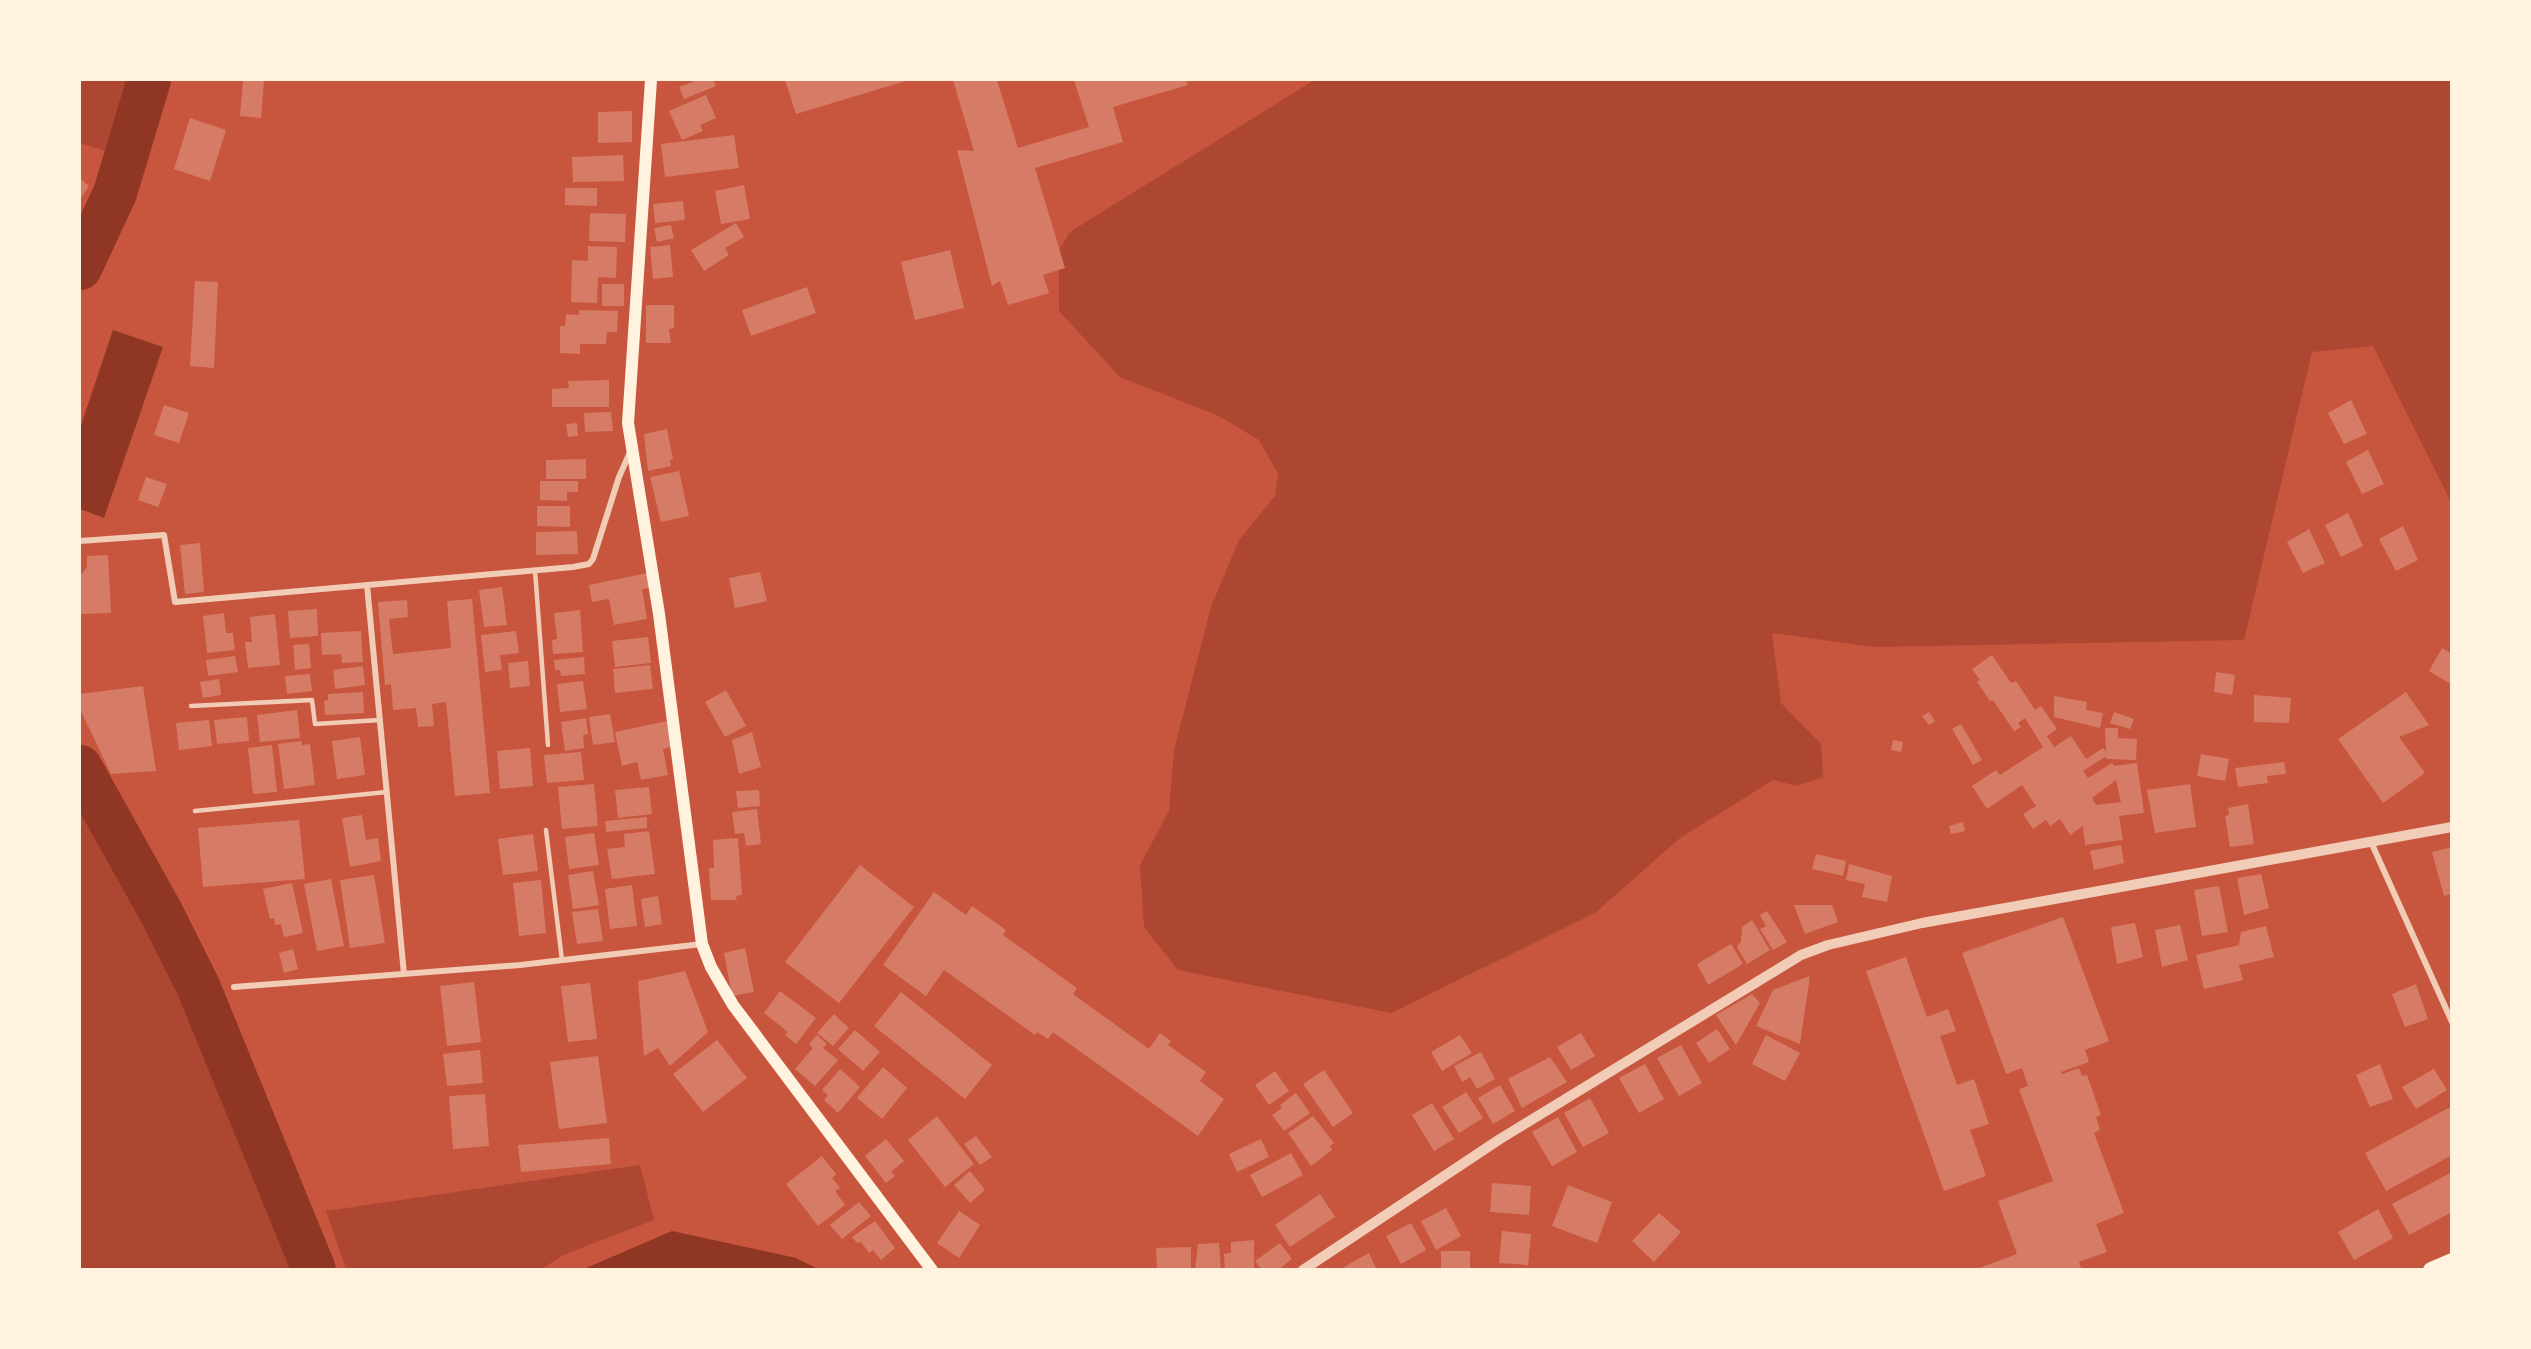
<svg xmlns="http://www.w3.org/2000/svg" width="2531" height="1349" viewBox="0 0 2531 1349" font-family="'DejaVu Sans',sans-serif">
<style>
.green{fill:#ae4732}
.water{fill:#8f3625}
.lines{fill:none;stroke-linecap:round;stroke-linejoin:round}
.river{stroke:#8f3625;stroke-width:44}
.building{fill:#d67c66;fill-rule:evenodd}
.service{stroke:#f1ccb7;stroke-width:4.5}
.minor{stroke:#f1ccb7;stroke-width:6}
.tertiary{stroke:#f1ccb7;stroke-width:10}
.secondary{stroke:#fff3e0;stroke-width:12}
.trunk{stroke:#fff3e0;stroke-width:16}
</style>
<rect width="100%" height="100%" fill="#c8553d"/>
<!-- green -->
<path class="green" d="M80,80H134L113,153L80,143Z
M1314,80H2451V502L2373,346L2312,352L2244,640L1873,647L1772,633L1781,703L1821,744L1823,777L1797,786L1773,780L1680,838L1595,913L1391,1013L1178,970L1144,927L1140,865L1169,811L1174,750L1211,607L1239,540L1275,496L1278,474L1259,440L1219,416L1120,377L1059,311V250L1070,232Z
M80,789L119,852L182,975L301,1269H80Z
M640,1165L654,1220L563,1255L542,1269H346L326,1211Z"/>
<!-- water -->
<path class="water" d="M113,330L163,347L104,518L80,509V428Z
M672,1231L796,1258L818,1269H584Z"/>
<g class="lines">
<!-- river -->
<path class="river" d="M80,268L115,193L149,80
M80,767L162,914L198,986L314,1270"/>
</g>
<!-- building -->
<path class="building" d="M243,80H264L261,118L240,116Z
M698,80H713L716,86L684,99L679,87Z
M785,80H909L796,114Z
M953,80H997L1018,148L1089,127L1074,80H1186L1188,85L1113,107L1123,142L1035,168L1065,268L1043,275L1049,293L1008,305L1000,281L992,286L957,150L974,151Z
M706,95L716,118L700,125L703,131L682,140L669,111Z
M632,111V142L598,143V112Z
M190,118L226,130L210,181L174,169Z
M734,135L739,168L665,177L661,144Z
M623,155L624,181L573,182L572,157Z
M80,179L89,186L80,199Z
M744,185L750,219L721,224L715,191Z
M565,188H597V206L565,205Z
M683,201L685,220L655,223L653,204Z
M590,213L626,214L625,242L589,241Z
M736,223L744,237L725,248L729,255L704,271L691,250Z
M671,225L674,238L657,242L654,228Z
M670,245L673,277L653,279L650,247Z
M588,246L617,247L616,278L598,277L597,303L571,302L572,260L588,261Z
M950,250L964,308L915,320L901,262Z
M195,281L218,282L214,368L190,366Z
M602,284H624V306H602Z
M807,287L816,313L751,336L742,310Z
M646,305H674V328L669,329L671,343H646Z
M579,310L618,311L617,332H607L606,344H580V354L560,353V326H565L566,314L579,315Z
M609,380V407H552V389L569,388L568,381Z
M2351,400L2367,434L2344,444L2328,413Z
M164,405L189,413L179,443L154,435Z
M611,412L613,431L585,432L584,413Z
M577,423L578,436L568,437L566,424Z
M667,429L673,459L670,460L671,466L648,471L644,434Z
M2368,450L2384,484L2362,494L2346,462Z
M586,459V479H546V460Z
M679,471L689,516L661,522L650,477Z
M146,477L167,484L158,507L138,500Z
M540,481H578V492H567V501L540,500Z
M537,506H570V527L537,526Z
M2348,513L2363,546L2341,557L2325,525Z
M2403,526L2418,560L2396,571L2379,539Z
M2309,529L2325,563L2303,573L2287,542Z
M577,531L578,554L536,555V532Z
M200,543L204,592L185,594L180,545Z
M108,555L111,613L80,614V576L87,567V556Z
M760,572L767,601L735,608L729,578Z
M647,573L650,588L642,589L647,619L614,625L609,599L592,602L589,585Z
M502,587L507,625L484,627L479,590Z
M472,599L490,793L455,796L446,702L432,704L434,726L418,727L416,708L393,710L391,684L385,685L378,602L407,600L408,617L389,619L393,654L451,648L447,601Z
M317,609L318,636L290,638L288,611Z
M580,610L583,652L553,654L552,640L557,639L554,613Z
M224,613L226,633H233L235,650L207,653L203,616Z
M275,614L280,665L248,668L245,642H252L250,617Z
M361,631L363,662L342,663L341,654L322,655L321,633Z
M516,631L519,653L500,655L502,670L485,672L481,635Z
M648,637L651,663L615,667L612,641Z
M309,644L311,668L295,670L293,645Z
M2442,648L2452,654V685L2429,671Z
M1992,655L2011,683L2016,681L2035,710L2041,706L2057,729L2047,736L2054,747L2071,736L2086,759L2103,748L2106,752L2105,728H2118V738L2137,739L2136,760L2107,759L2105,757L2083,771L2088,778L2112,763L2114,766L2137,763L2144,813L2119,816L2123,840L2085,845L2083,826L2070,835L2060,819L2050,826L2046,820L2033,829L2023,814L2036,806L2022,785L1987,809L1972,786L1996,770L2000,775L2043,747L2025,718L2018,723L2021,727L2014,731L1993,700L1990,701L1977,682L1980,680L1972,669ZM2116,780L2121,802L2096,805L2092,798Z
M235,656L238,672L208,676L206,660Z
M584,657L585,674L561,676L560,670H555L554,660Z
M528,661L530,686L510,688L508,663Z
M650,665L653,689L615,693L613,669Z
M363,666L365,685L335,689L333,670Z
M2216,672L2235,675L2232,695L2214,692Z
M310,674L312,691L287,694L285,676Z
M219,679L221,695L203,698L200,682Z
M583,681L587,709L560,712L557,684Z
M143,686L156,771L111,774L80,709V694Z
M726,690L746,726L725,737L705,702Z
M363,692L364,713L325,715L324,701L328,700V694Z
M2406,692L2429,725L2399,737L2425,773L2383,803L2338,739Z
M2254,695L2291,698L2289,723L2254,722Z
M2054,696L2087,702L2086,710L2103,713L2100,728L2054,717Z
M297,710L300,738L260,742L257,715Z
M1929,712L1935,721L1929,725L1922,716Z
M2114,712L2134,719L2130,729L2110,723Z
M610,714L615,742L593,745L589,717Z
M247,717L249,741L217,744L214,720Z
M586,718L588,734L583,735L584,748L565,751L561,722Z
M209,720L212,746L179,750L176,723Z
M667,721L672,747L663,749L668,775L641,780L637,762L622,766L615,732Z
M1961,724L1982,760L1973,765L1952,729Z
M752,732L761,767L739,774L732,740Z
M360,737L365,775L337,779L332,741Z
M1893,740L1903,742L1901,752L1891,750Z
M301,741L302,745L310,744L315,785L284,789L278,744Z
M272,745L277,792L253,794L248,748Z
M530,748L533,786L500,789L497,751Z
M581,752L584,780L547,783L544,755Z
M2201,754L2229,759L2225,781L2197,776Z
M2284,762L2286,774L2267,776L2268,783L2238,787L2235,768Z
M594,784L598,826L562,829L558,787Z
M2190,784L2196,827L2155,833L2147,790Z
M649,787L652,814L618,818L615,790Z
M759,790L760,806L738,808L736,791Z
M2248,804L2254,844L2230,847L2225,816L2229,815L2228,808Z
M757,809L761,844L746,846L744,833L735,834L732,812Z
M362,815L366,840L378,838L381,861L350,867L342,818Z
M647,817V828L606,832L605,821Z
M299,820L305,879L203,887L198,828Z
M1963,822L1965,831L1951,834L1949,826Z
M649,831L655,874L612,879L607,849L625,847L624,834Z
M594,833L599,865L569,869L565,837Z
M533,834L538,871L503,875L498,839Z
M738,838L742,895L736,896L737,900H711L709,868H714L713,840Z
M2121,845L2124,863L2094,870L2090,851Z
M2452,847V894L2444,896L2432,852Z
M1816,854L1846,861L1843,876L1812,869Z
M1849,864L1892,876L1887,902L1862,897L1865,884L1846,880Z
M860,865L914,907L839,1003L785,962Z
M593,871L599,905L573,909L568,875Z
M2261,874L2269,908L2244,915L2237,878Z
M374,875L385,943L350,948L340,880Z
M331,879L344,946L317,951L304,884Z
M541,880L546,933L519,936L513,883Z
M292,883L303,933L284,937L281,924L275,925L274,918L270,919L263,889Z
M632,885L637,926L610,929L605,889Z
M2219,886L2228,932L2202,936L2194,890Z
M934,892L966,915L972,906L1006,930L1003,935L1077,988L1073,994L1149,1049L1160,1033L1171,1041L1168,1045L1206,1072L1200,1081L1224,1099L1198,1136L1053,1032L1048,1039L1037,1032L1035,1035L944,970L926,996L883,965Z
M658,896L662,924L645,927L641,899Z
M1794,905H1832L1838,922L1805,934Z
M598,909L603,941L577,944L572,912Z
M1767,911L1787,942L1773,950L1760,929L1766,926L1760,915Z
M2063,917L2109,1041L2085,1050L2089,1062L2061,1072L2062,1074L2079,1068L2082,1076L2087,1075L2101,1115L2096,1117L2100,1130L2094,1133L2124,1213L2096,1224L2107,1252L2079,1262L2082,1270H1974L2017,1254L1998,1201L2053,1181L2019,1089L2028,1086L2022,1068L2006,1074L1962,953Z
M1752,920L1770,950L1747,964L1737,947L1741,941L1742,927Z
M2135,923L2143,957L2117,964L2111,927Z
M2180,925L2188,960L2162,967L2155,930Z
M2266,926L2274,957L2239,965L2243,980L2204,989L2196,955L2239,945L2241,932Z
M1731,944L1743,964L1708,985L1697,964Z
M745,948L754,992L732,996L724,953Z
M293,949L298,969L284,973L279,953Z
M1906,957L1927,1017L1948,1009L1956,1031L1940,1036L1957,1085L1974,1079L1989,1124L1970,1130L1986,1176L1944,1191L1866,971Z
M685,971L708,1032L670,1066L658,1048L644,1056L638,981Z
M1810,976L1800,1044L1756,1026L1773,990Z
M474,982L481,1042L447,1046L440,986Z
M590,983L597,1039L568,1042L561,986Z
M2416,984L2428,1019L2405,1027L2392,994Z
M780,991L816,1018L796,1044L785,1035L788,1032L764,1013Z
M901,992L992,1065L965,1099L874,1026Z
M1752,994L1760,1003L1736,1045L1716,1015Z
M834,1014L849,1028L833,1046L817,1033Z
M1717,1029L1730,1049L1709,1063L1696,1043Z
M855,1030L880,1052L863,1071L838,1049Z
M1581,1033L1595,1056L1571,1070L1557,1047Z
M817,1035L827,1044L823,1048L838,1060L815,1086L795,1069L813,1048L809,1044Z
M1460,1035L1472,1053L1442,1071L1431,1052Z
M1766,1035L1800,1053L1785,1081L1752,1064Z
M717,1040L747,1078L703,1112L673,1074Z
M1681,1045L1702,1083L1679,1096L1657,1058Z
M480,1050L483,1083L447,1086L443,1054Z
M1481,1052L1495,1079L1477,1089L1470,1077L1462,1082L1454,1066Z
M598,1056L607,1123L559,1129L550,1062Z
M1550,1057L1567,1082L1522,1108L1508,1079Z
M1645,1064L1664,1099L1639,1113L1619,1078Z
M2380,1064L2393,1099L2370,1107L2356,1075Z
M883,1067L907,1088L882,1119L857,1098Z
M840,1069L860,1087L838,1113L824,1100L828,1095L822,1090Z
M2434,1069L2447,1090L2416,1109L2402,1087Z
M1324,1070L1353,1113L1333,1127L1303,1084Z
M1275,1071L1289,1091L1269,1105L1255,1085Z
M1500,1085L1515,1111L1493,1124L1478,1098Z
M1466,1092L1483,1118L1459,1133L1442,1107Z
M1296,1093L1310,1113L1284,1131L1272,1115L1282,1108L1280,1105Z
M485,1094L489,1146L453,1149L449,1096Z
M1590,1098L1609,1133L1583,1147L1564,1113Z
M1432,1103L1454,1139L1434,1151L1412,1115Z
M2452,1106V1155L2386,1191L2365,1153Z
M937,1116L974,1164L945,1187L908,1140Z
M1313,1116L1334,1143L1330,1146L1332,1150L1311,1166L1288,1133Z
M1558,1117L1577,1152L1552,1166L1532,1132Z
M976,1136L992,1157L980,1165L964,1144Z
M609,1138L611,1164L521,1172L518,1145Z
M886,1139L904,1161L891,1172L895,1176L886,1183L865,1156Z
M1261,1139L1269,1157L1237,1172L1229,1154Z
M1291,1153L1303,1175L1262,1197L1250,1175Z
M822,1156L836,1174L832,1178L840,1188L835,1191L845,1205L818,1226L786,1184Z
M970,1171L985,1190L970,1203L954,1185Z
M2452,1172V1212L2409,1235L2392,1204Z
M1492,1183L1531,1186L1529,1215L1490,1212Z
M1568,1185L1612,1202L1597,1243L1552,1226Z
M1320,1194L1335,1217L1290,1247L1275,1225Z
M859,1202L871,1216L842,1239L830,1225Z
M1446,1208L1461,1236L1436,1250L1421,1221Z
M2378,1209L2393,1238L2354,1260L2338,1232Z
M959,1211L980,1225L959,1258L937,1243Z
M1659,1213L1681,1232L1654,1262L1632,1241Z
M875,1221L895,1248L881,1260L873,1250L869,1253L861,1242L857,1243L852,1237Z
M1411,1223L1426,1250L1401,1264L1386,1236Z
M1502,1231L1531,1234L1528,1265L1499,1263Z
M1254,1240V1270H1225L1224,1254L1231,1253V1242Z
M1219,1243L1221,1270H1195L1198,1244Z
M1280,1243L1292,1259L1278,1270H1262L1255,1261Z
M1191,1247V1270H1157L1156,1248Z
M1441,1251H1470V1270H1441Z
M1369,1253L1377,1270H1345L1344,1267Z"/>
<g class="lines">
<!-- service -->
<path class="service" d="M535,570L548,745
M191,706L312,700L315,724L380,720
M195,811L387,792
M546,830L562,960"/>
<!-- minor -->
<path class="minor" d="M80,541L164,535L175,602L573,567L589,564L593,559L619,477L631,450
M367,585L404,974
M2371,842L2452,1022
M234,987L520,965L702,944"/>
<!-- tertiary -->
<path class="tertiary" d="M1303,1270L1500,1139L1801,955L1828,945L1922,923L2452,827"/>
<!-- secondary -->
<path class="secondary" d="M651,80L628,423L659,614L702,944L711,967L733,1005L932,1270"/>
<!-- trunk -->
<path class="trunk" d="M2431,1270L2452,1261"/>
</g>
<!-- border -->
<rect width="2531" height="1349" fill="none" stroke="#fff3e0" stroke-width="162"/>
</svg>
